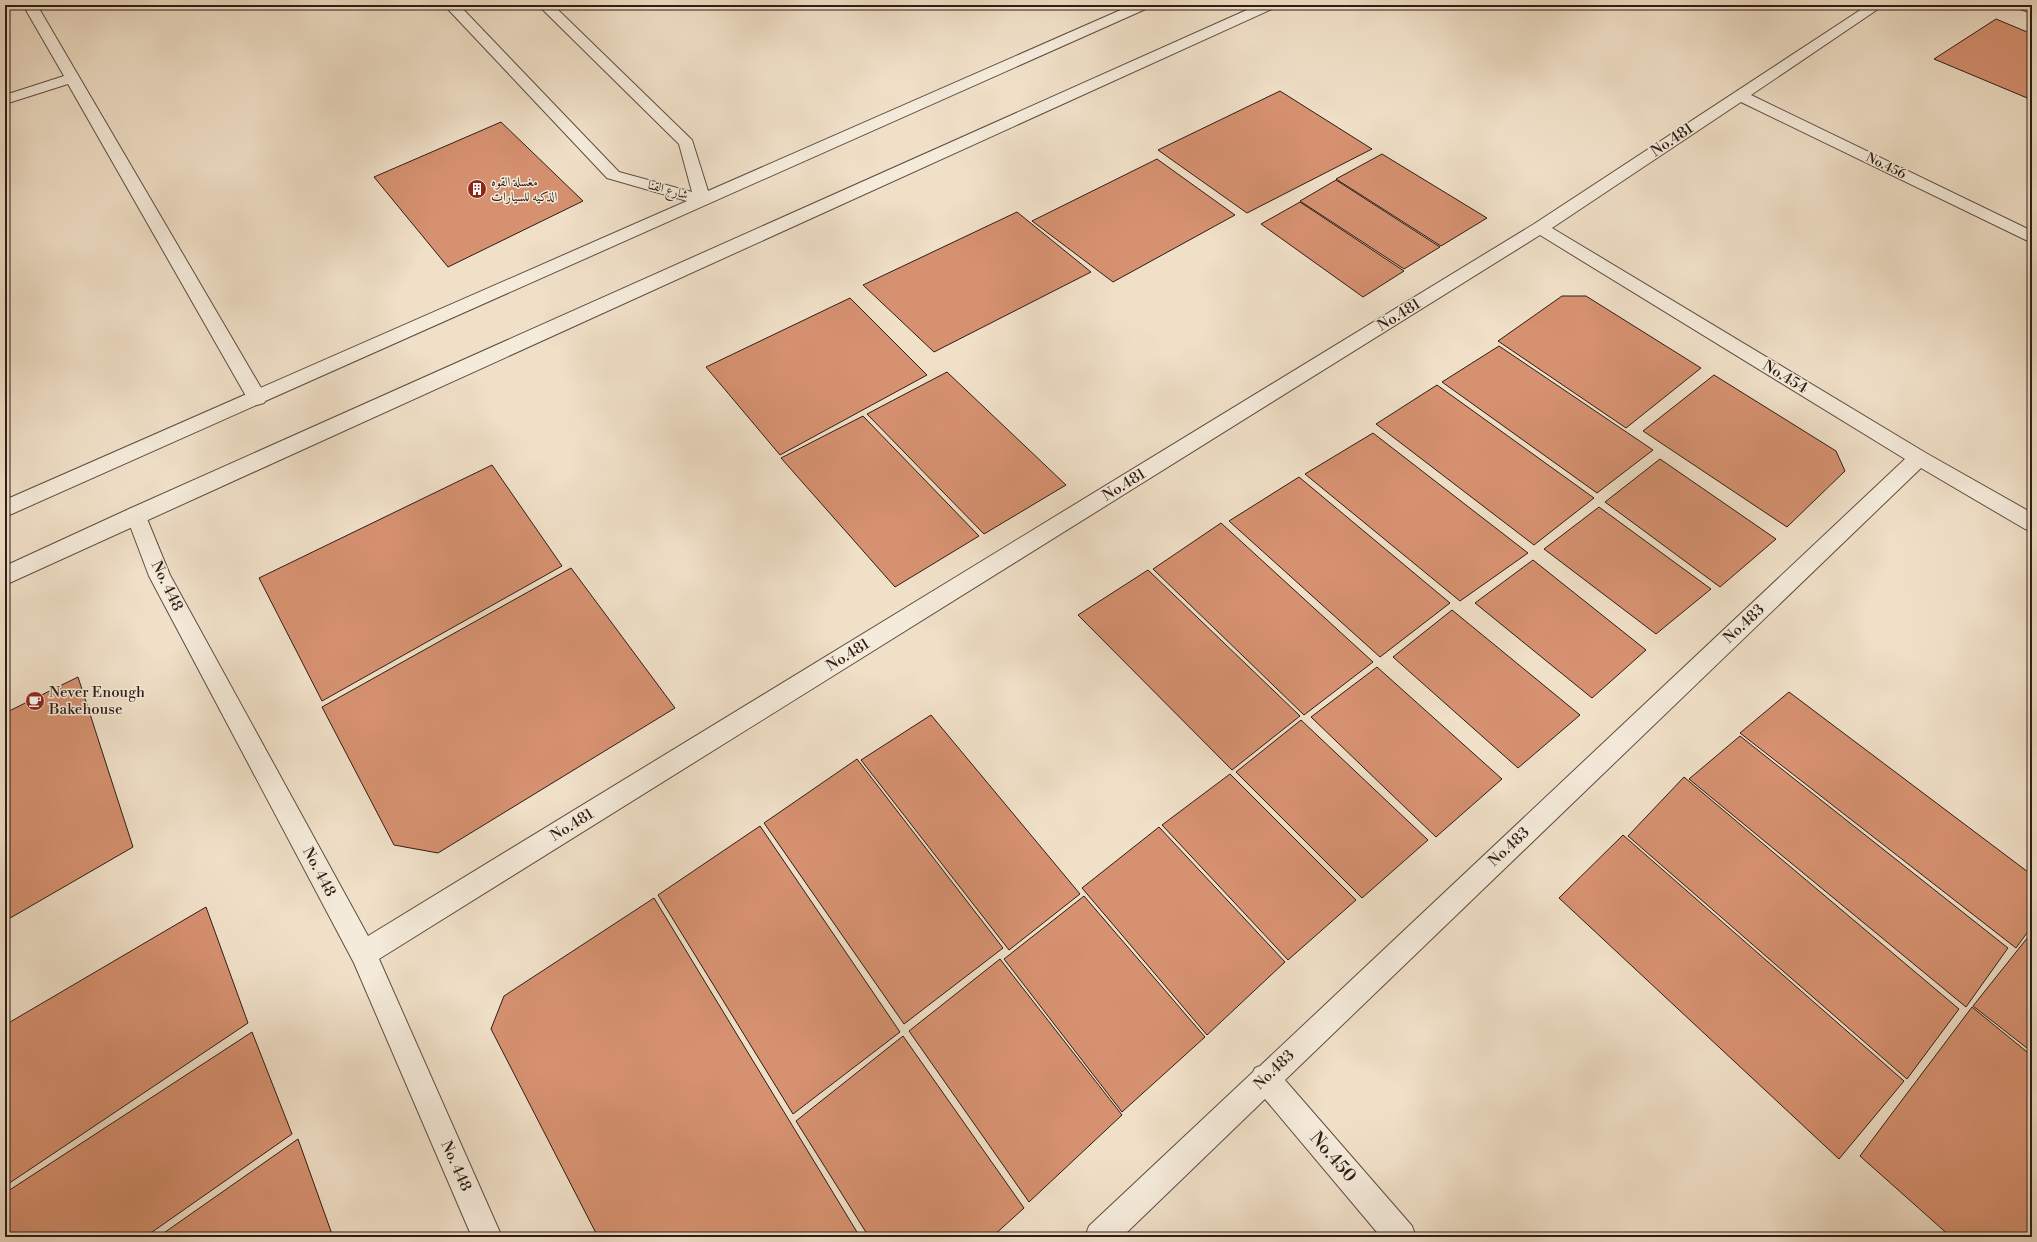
<svg xmlns="http://www.w3.org/2000/svg" width="2037" height="1242" viewBox="0 0 2037 1242" font-family="'Libre Bodoni',Amiri,serif">
<style>
.building{fill:#d69170;stroke:#2f1c14}
.lines{fill:none;stroke-linecap:round;stroke-linejoin:round}
.minor-casing{stroke:#5f4d41;stroke-width:2}
.tertiary-casing{stroke:#5f4d41;stroke-width:2}
.minor{fill:#f5ebdb;fill-rule:evenodd}
.tertiary{fill:#f5ebdb;fill-rule:evenodd}
.labels{text-anchor:middle;dominant-baseline:central;stroke-width:3;stroke-linejoin:round;paint-order:stroke}
.far-street-label{font-size:13px;fill:#2f1c14;stroke:#f5ebdb}
.far-poi-label{font-size:13px;fill:#2f1c14;stroke:#f5ebdb;text-anchor:start}
.street-label{font-size:15px;fill:#2f1c14;stroke:#f5ebdb}
.poi-label{font-size:15px;fill:#2f1c14;stroke:#f5ebdb;text-anchor:start}
.near-street-label{font-size:18px;fill:#2f1c14;stroke:#f5ebdb}
</style>
<rect width="100%" height="100%" fill="#f0e0c8"/>
<filter id="stains"><feTurbulence type="fractalNoise" baseFrequency=".005" numOctaves="4"/><feColorMatrix values="0 0 0 0 .2 0 0 0 0 .09 0 0 0 0 .02 0 0 0 .5 -.17"/></filter>
<radialGradient id="worn" r=".72"><stop offset=".6" stop-color="#630" stop-opacity="0"/><stop offset="1" stop-color="#630" stop-opacity=".3"/></radialGradient>
<!-- building -->
<path class="building" d="M1996,19L2032,34V100L1934,59Z
M1280,91L1372,149L1247,213L1158,150Z
M501,122L583,201L448,267L374,177Z
M1382,154L1487,218L1441,246L1336,179Z
M1157,159L1235,215L1113,282L1032,221Z
M1336,180L1440,247L1404,269L1300,201Z
M1300,202L1404,271L1363,297L1261,224Z
M1017,212L1091,272L934,352L863,285Z
M1562,296H1586L1701,368L1626,428L1498,341Z
M850,298L927,375L780,455L706,367Z
M1499,346L1653,450L1597,493L1442,382Z
M947,372L1066,485L984,534L867,414Z
M1714,375L1836,451L1845,471L1787,527L1643,431Z
M1437,385L1594,498L1534,545L1376,424Z
M863,416L979,536L895,587L781,458Z
M1373,433L1528,553L1460,601L1305,474Z
M1660,459L1776,539L1720,587L1605,502Z
M492,465L562,566L322,701L259,578Z
M1299,477L1450,603L1380,657L1229,521Z
M1599,507L1711,589L1656,634L1544,549Z
M1221,523L1373,662L1304,715L1153,569Z
M1533,560L1646,650L1592,698L1475,603Z
M571,568L675,708L438,853L394,845L322,707Z
M1148,570L1300,716L1232,770L1078,615Z
M1452,610L1580,715L1518,768L1393,657Z
M1377,667L1502,779L1436,837L1311,717Z
M78,677L133,847L5,921V713Z
M1789,692L2032,875V926L2016,948L1740,733Z
M931,715L1080,894L1009,950L861,760Z
M1301,720L1428,840L1362,898L1236,772Z
M1740,736L2008,948L1966,1007L1689,779Z
M857,759L1003,948L904,1024L764,823Z
M1230,774L1356,900L1288,960L1162,825Z
M1684,777L1959,1009L1907,1079L1628,836Z
M760,826L900,1032L793,1114L658,895Z
M1159,827L1285,962L1207,1035L1082,888Z
M1623,835L1904,1081L1839,1159L1559,898Z
M1084,896L1205,1037L1122,1112L1004,959Z
M654,898L860,1237H598L491,1029L504,996Z
M206,907L248,1023L5,1186V1025Z
M2032,932V1052L1973,1006Z
M1000,959L1122,1115L1029,1202L909,1031Z
M1972,1007L2032,1056V1237H1951L1860,1156Z
M252,1032L292,1134L145,1237H5V1193Z
M903,1036L1024,1208L992,1237H869L796,1121Z
M298,1139L333,1237H158Z"/>
<g class="lines">
<defs>
<path id="minor" d="M23,5H37L267,398L264,403L257,405L250,403L68,84L5,104V95L64,76Z
M1868,5H1884L1751,95L2032,231V243L1741,102L1552,228L1926,453L2032,513V531L2025,529L1921,468L1285,1080L1412,1226L1416,1237H1381L1265,1099L1122,1237H1085L1089,1226L1253,1072L1255,1068L1260,1066L1905,459L1540,235L379,959L502,1237H472L354,963L149,576L126,515L129,509L136,507L143,509L170,575L368,936L1534,224Z
M2015,5H2032V13L2017,8Z"/>
<path id="tertiary" d="M444,5H459L619,172L692,192L679,144L538,5H553L692,140L708,191L1132,5H1150L1148,8L5,517V500L687,201L607,178Z
M1258,5H1276L1274,8L5,585V566L129,509Z"/>
</defs>
<!-- minor casing -->
<use href="#minor" class="minor-casing"/>
<!-- tertiary casing -->
<use href="#tertiary" class="tertiary-casing"/>
<!-- minor -->
<use href="#minor" class="minor"/>
<!-- tertiary -->
<use href="#tertiary" class="tertiary"/>
</g>
<!-- icons -->
<defs>
<symbol id="building-disc" viewBox="-11 -11 22 22"><circle r="9.5" fill="#8f2418" stroke="#f5ebdb"/><path d="M-4-6H4V6H1V3H-1V6H-4ZM-2.5-4.3h1.7v1.8h-1.7ZM.8-4.3h1.7v1.8H.8ZM-2.5-1h1.7V.8h-1.7ZM.8-1h1.7V.8H.8Z" fill="#fff"/></symbol>
<symbol id="cafe-disc" viewBox="-11 -11 22 22"><circle r="9.5" fill="#8f2418" stroke="#f5ebdb"/><path d="M-5.5-4.5H6V0H3Q3 3.5 0 3.5H-2.5Q-5.5 3.5-5.5 0ZM3-3.2v2h1.7v-2ZM-6 4.5H4V6H-6Z" fill="#fff"/></symbol>
</defs>
<g fill-rule="evenodd">
<use href="#building-disc" x="466" y="178" width="22" height="22"/>
<use href="#cafe-disc" x="24" y="690" width="22" height="22"/>
</g>
<g class="labels">
<!-- far-street labels -->
<g class="far-street-label">
<text transform="translate(1886 166) rotate(26)">No.456</text>
<text transform="translate(668 190) rotate(15)">شارع القنا</text>
</g>
<!-- far-poi labels -->
<g class="far-poi-label">
<text x="491" y="182">مغسلة القوه<tspan x="491" dy="15">الذكيه للسيارات</tspan></text>
</g>
<!-- street labels -->
<g class="street-label">
<text transform="translate(1672 140) rotate(-34)">No.481</text>
<text transform="translate(1399 315) rotate(-32)">No.481</text>
<text transform="translate(1785 377) rotate(31)">No.454</text>
<text transform="translate(1124 485) rotate(-32)">No.481</text>
<text transform="translate(167 586) rotate(64)">No. 448</text>
<text transform="translate(1744 624) rotate(-43)">No.483</text>
<text transform="translate(848 655) rotate(-32)">No.481</text>
<text transform="translate(572 825) rotate(-32)">No.481</text>
<text transform="translate(1509 847) rotate(-43)">No.483</text>
<text transform="translate(319 872) rotate(62)">No. 448</text>
<text transform="translate(1274 1070) rotate(-44)">No.483</text>
<text transform="translate(456 1166) rotate(66)">No. 448</text>
</g>
<!-- poi labels -->
<g class="poi-label">
<text x="49" y="692">Never Enough<tspan x="49" dy="17">Bakehouse</tspan></text>
</g>
<!-- near-street labels -->
<g class="near-street-label">
<text transform="translate(1333 1157) rotate(49)">No.450</text>
</g>
</g>
<!-- margin -->
<rect width="2037" height="1242" fill="none" stroke="#f0e0c8" stroke-width="20"/>
<rect x="6" y="6" width="2025" height="1230" fill="none" stroke="#2f1c14" stroke-width="2"/>
<rect x="10" y="10" width="2017" height="1222" fill="none" stroke="#2f1c14"/>
<rect width="100%" height="100%" filter="url(#stains)"/>
<rect width="100%" height="100%" fill="url(#worn)"/>
</svg>
